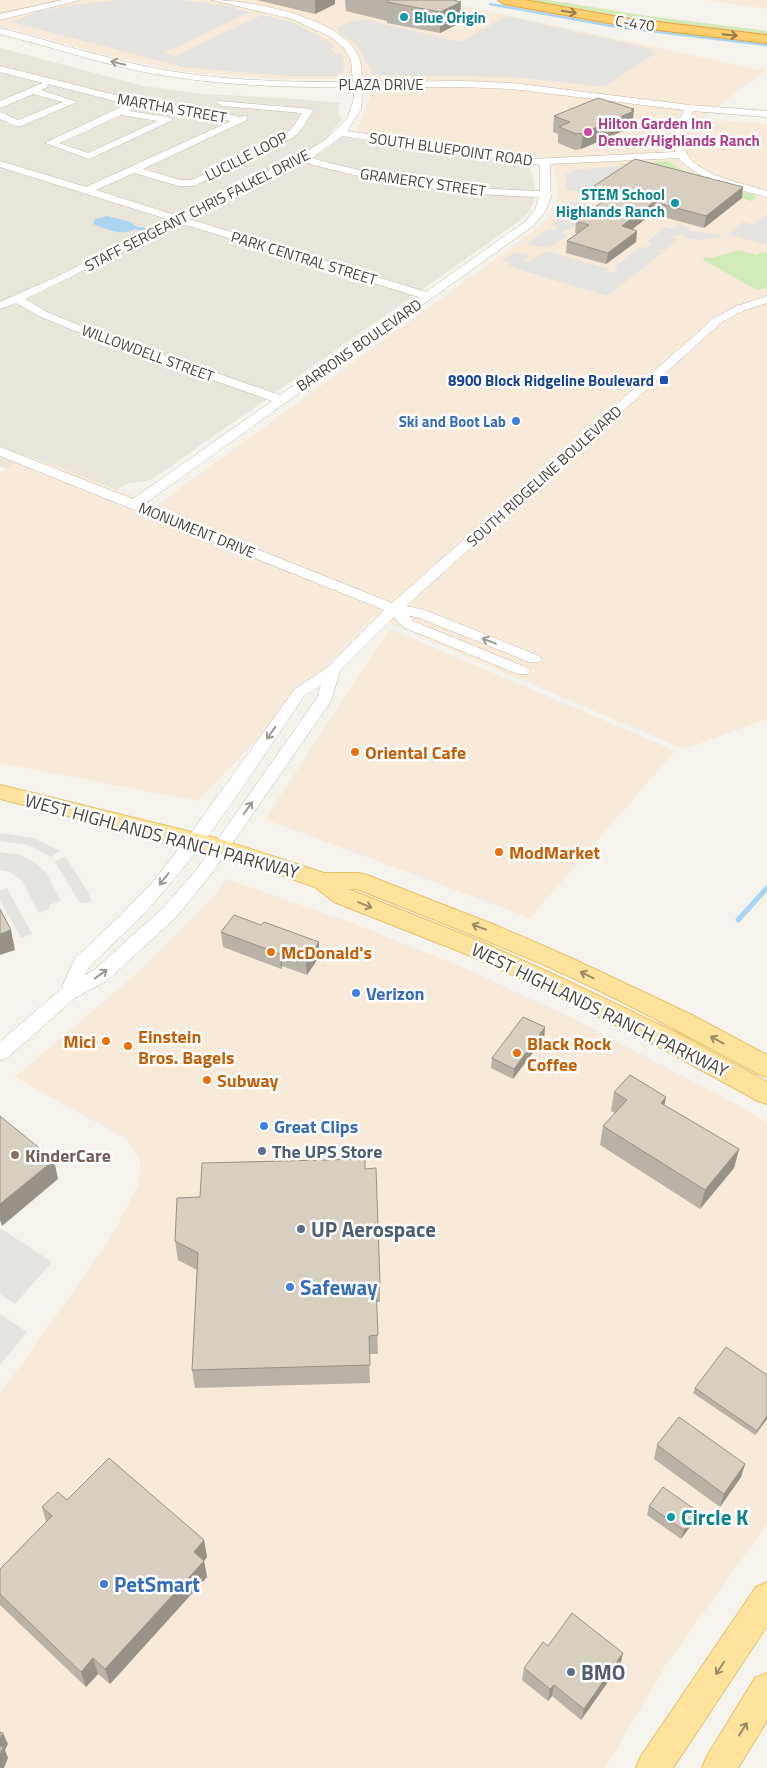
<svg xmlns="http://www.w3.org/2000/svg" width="767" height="1768" viewBox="0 0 767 1768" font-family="'Titillium Web',sans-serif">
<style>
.residential{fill:#eae5da}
.commercial{fill:#f7ead8}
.green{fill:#d2eab5}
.parking{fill:#e5e3e0}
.water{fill:#a9d4f2}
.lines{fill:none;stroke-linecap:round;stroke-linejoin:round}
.stream-far2{stroke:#a9d4f2;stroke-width:2.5}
.stream-far1{stroke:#a9d4f2;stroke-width:3}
.stream{stroke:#a9d4f2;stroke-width:5}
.minor-casing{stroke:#c2bbae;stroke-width:1}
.major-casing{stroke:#e6c16a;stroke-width:2}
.highway-casing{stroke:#e0a43c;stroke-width:2}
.minor{fill:#fff;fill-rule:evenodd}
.major{fill:#ffe39c;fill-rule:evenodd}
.highway{fill:#ffcf6e;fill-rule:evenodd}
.wall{fill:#bab2a6}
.shaded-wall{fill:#979187}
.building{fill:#d8cfc1;stroke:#979187}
.oneway{stroke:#937c4e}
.oneway2{stroke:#9c9892}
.oneway3{stroke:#9c8c66}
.culture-dot{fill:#0f9aa8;stroke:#fff;stroke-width:2}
.hotel-dot{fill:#d1479c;stroke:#fff;stroke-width:2}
.transit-dot{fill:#1a4fb4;stroke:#fff;stroke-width:2}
.shop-dot{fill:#3f7fe0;stroke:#fff;stroke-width:2}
.food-dot{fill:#e8710a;stroke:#fff;stroke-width:2}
.service-dot{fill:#5c6f8a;stroke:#fff;stroke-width:2}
.education-dot{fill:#8d6e63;stroke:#fff;stroke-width:2}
.labels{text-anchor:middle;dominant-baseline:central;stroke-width:5;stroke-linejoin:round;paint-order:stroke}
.far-culture-label{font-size:15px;font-weight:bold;fill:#0d838f;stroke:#fff;text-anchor:start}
.far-street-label{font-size:15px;fill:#4b4439;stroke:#fff}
.far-hotel-label{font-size:15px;font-weight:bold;fill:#b23c85;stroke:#fff;text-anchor:start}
.far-transit-label{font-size:15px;font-weight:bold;fill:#164399;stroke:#fff;text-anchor:end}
.far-shop-label{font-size:15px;font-weight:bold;fill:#366cbe;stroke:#fff;text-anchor:end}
.food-label{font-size:18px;font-weight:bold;fill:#c56008;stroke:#fff;text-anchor:start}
.street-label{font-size:18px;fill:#4b4439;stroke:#fff}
.shop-label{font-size:18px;font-weight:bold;fill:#366cbe;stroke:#fff;text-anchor:start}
.service-label{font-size:18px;font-weight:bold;fill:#4e5e75;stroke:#fff;text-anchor:start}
.education-label{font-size:18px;font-weight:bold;fill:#785e54;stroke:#fff;text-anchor:start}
.near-service-label{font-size:21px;font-weight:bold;fill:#4e5e75;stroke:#fff;text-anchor:start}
.near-shop-label{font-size:21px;font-weight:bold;fill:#366cbe;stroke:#fff;text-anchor:start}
.near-culture-label{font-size:21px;font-weight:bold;fill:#0d838f;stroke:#fff;text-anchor:start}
</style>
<rect width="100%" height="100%" fill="#f6f3ec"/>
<!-- residential -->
<path class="residential" d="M0,48L144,86L204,94L299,99L340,103L338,114L343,118L328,135L525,165L530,168L535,187L534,202L528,212L518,222L151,480L126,484L94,506L0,466Z"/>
<!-- commercial -->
<path class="commercial" d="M0,0H437L765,71L701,119L767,124V719L684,749L375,617L198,801L0,763V473L26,455L157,505L538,228L552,214L558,196L552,158L510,156L357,131L371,94L370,79H277L186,72L116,58L0,26Z
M704,0H767V9Z
M390,629L675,751L530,918L265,819Z
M226,879L350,922L474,972L570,1017L723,1097L767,1122V1524L665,1666L605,1768H0V1392L14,1375L109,1241L139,1184L140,1160L126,1139L15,1077L143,968L213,897Z"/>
<!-- green -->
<path class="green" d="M530,0H548L648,16L767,31V34L641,19Z
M667,161L690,175L713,184L755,195L756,199L751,201L618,164Z
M739,250L757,255L761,252L767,253V287L759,290L753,288L702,259L706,257L712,258Z"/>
<!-- parking -->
<path class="parking" d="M116,0H181L237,7L235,9L250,12L164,53L175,56L262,15L292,22L322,37L335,47L330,48L335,54H342L344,63L343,73H337V76H286L183,67L11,22L34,13L66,6Z
M506,16L653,49L651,51L656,53L604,87L515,77L373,75L370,67L356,45L338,31V28L347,23L363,19L460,42Z
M618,166L626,168L591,193L566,190V174L572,173V170Z
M564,202H588L583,216L577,226L564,231L563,234L568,235L548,248L526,244L548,229L555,230L557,226L552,225L561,212Z
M767,214V245L728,234L743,222L754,225Z
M678,224L689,228V231L720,234L722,237L699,240L683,237V234L674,236L673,238L679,239L665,250H657L662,253L607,296L507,266L510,263L503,260L514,252L530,255L523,261L527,262L548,251L585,262L582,264L583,265L588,263L610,269L606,272L612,273L618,270L614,268L640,247L646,248L652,244L647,242L665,227L672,229Z
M0,833L34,838L60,851L51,857L29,845L0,841Z
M0,852L21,855L38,865L46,873L61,901L49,905L50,908L39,913L22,881L10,872L0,870Z
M65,856L88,892L91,902L80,903L55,862Z
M7,888L32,934L21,938L0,900V890Z
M0,1228L52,1262L15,1304L0,1294Z
M0,1314L27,1332L0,1365Z"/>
<!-- water -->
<path class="water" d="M107,216L130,222L137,227C125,238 106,229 93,224L95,219Z"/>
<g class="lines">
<!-- stream-far2 -->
<path class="stream-far2" d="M490,4L617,27L767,45"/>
<!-- stream-far1 -->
<path class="stream-far1" d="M136,228L149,230"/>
<!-- stream -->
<path class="stream" d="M738,920L767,888"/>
<defs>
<path id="minor" d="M62,0H80L0,20V14Z
M212,0C249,0 328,16 352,46C361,57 362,68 362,82L462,81L512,83L690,105L767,111V117L693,111C690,119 682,132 682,140C685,174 740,182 767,191V197C736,189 701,181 678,158L550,164V192L552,194L546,210L534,225L144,504L392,603L714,318L737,306L767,296V303L745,310L722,322L406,606L425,610L539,656L542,659L539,662H529L417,617L409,616L413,621L528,668L531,671L528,674H518L403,627L394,617L340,671L331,701L209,877L176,917L108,980L75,998L7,1058L0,1060V1042L61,989L75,958L119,917L152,883L188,837L294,690L328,667L384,610L0,456V447L133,499L272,401L73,330L39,316L16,303L0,309V302L54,278L170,220L0,167V161L86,187L231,121L137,106L129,111L168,117L173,120L89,159L45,143L127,104L48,84L47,87L41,90L77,102L21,126H15L0,119V112L18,120L63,102L33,94L0,108V101L43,83L0,72V66L135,100L216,111L239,117L247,116V120L143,169L180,180H192L286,134L293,127L302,113L222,106L217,103L219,101L311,109L313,111L300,131L292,138L194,186H179L134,173L96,190L178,216L306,152L325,140L347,119L354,99L353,87C283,88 213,85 144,72C96,62 48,46 0,34V28C48,40 96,56 144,66C212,81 284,82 353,82L351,60L344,48L331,37L292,19ZM363,87H462L512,89L684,110L672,138L675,152L533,159L347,131L361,109ZM121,115L158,121L88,153L59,143ZM342,136L540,165V191C462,189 386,179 311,158ZM303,162C380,184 459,195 539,197L535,210L526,221L426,292L189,219ZM180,223L419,297L280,395L81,326L47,312L25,299ZM321,685L317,698L197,869L164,907L94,970L85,975L89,967C114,942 141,919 164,891C216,831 259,762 304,696Z"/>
<path id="major" d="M0,785L220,839L324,873H359L367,875L495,925L569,957L692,1015L767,1055V1077L758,1074C690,1037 622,1000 551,968C487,940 422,915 357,889H348L482,942L555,975L677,1033L767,1082V1104L758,1101L659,1047L539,987L466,954L334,902L315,887L216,853L0,799Z
M767,1582V1626L673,1768H636L641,1756L756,1587Z
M767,1673V1721L738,1768H702L707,1756L755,1678Z"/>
<path id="highway" d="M498,0H525L625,18L767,35V43L625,26L504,4Z"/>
</defs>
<!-- minor casing -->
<use href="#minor" class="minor-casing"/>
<!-- major casing -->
<use href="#major" class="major-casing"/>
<!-- highway casing -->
<use href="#highway" class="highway-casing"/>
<!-- minor -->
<use href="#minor" class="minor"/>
<!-- major -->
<use href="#major" class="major"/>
<!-- highway -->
<use href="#highway" class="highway"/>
</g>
<!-- wall -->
<path class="wall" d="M257,0H335V4L315,14Z
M345,0H453L460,23L440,33L387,23V21L346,11Z
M634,109L632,127L581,149L575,150L558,143V134L553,132L554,116Z
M594,186L742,198L704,228L652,214L632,229L637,231L636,242L606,264L566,253L567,241L577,233H575L576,221L605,201L593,197Z
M261,925L319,942V957L307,975L282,966L281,969L223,947L221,932Z
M545,1027L544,1038L513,1079L491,1068L492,1058Z
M614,1092L666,1097L664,1105L739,1149L734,1168L700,1209L600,1145L603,1126L615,1113L611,1111Z
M365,1169L380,1283V1302H376L378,1354H369L370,1383L195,1388L192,1370L197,1270L178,1260L175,1241L200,1197Z
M695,1388L767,1419L755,1435L693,1393Z
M657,1445L745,1464L741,1477L720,1507L654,1459Z
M67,1500L204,1540L207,1557L204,1561L207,1577L110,1684L98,1674L86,1687L0,1605V1569L46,1522L42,1507Z
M649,1506L697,1511L695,1520L681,1539L647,1515Z
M548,1646L623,1653L620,1665L581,1720L552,1696L548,1701L522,1680L524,1668Z"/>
<!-- shaded-wall -->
<path class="shaded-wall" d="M315,0H335V4L315,14Z
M461,2L460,23L440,33V12Z
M634,109L632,127L581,149L583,133Z
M743,187L742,198L704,228L706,216Z
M654,202L652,214L621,238L622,226Z
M637,231L636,242L606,264L608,253Z
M11,930L15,950L0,955V934Z
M319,942V957L307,975L306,960Z
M281,951L282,966L281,969L280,954Z
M545,1027L544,1038L513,1079L514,1069Z
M666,1097L662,1117L661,1103Z
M739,1149L734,1168L700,1209L705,1190Z
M54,1160L58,1179L2,1226L0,1220V1204Z
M767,1416V1419L755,1435L757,1431Z
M745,1464L741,1477L720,1507L724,1494Z
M697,1511L695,1520L681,1539L684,1530Z
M204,1540L207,1557L204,1561L207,1577L110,1684L105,1669L194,1552Z
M623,1653L620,1665L581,1720L584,1709Z
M93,1658L98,1674L86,1687L81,1672Z
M554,1685L552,1696L548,1701L550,1689Z
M3,1733L8,1744L5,1750L8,1758L4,1768H0V1739Z"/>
<!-- building -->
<path class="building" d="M387,0H453L461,2L440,12L387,2L388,0Z
M598,98L634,109L631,110L634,111L583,133L576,134L559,127L570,122L554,116Z
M635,159L743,187L706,216L654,202L622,226L637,231L608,253L567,241L589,225L576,221L616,192L594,186Z
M0,909L11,930L0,934Z
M234,915L261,925L264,922L319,942L306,960L281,951L280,954L221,932Z
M523,1017L545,1027L514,1069L492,1058Z
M630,1075L666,1097L661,1103L739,1149L705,1190L603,1126L627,1100L614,1092Z
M0,1116L54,1160L0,1204Z
M365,1159V1169L376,1168L380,1283H376L378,1335L369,1336L370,1365L192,1370L198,1253L175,1241L177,1198L200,1197L202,1163Z
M726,1347L767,1375V1416L757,1431L695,1388Z
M679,1417L745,1464L724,1494L657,1445Z
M109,1458L204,1540L194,1552L204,1561L105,1669L93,1658L81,1672L0,1594V1569L52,1516L42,1507L58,1492L67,1500Z
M663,1487L697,1511L684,1530L649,1506Z
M572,1613L623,1653L584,1709L554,1685L550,1689L524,1668L543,1642L548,1646Z
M0,1732L3,1733L0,1739Z
M0,1746L3,1747L0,1755Z"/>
<!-- one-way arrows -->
<defs><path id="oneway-shaft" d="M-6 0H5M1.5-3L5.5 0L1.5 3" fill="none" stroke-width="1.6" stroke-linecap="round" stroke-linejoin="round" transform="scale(1.25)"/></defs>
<g class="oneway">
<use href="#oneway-shaft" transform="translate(569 12) rotate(10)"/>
<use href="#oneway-shaft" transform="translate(730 35) rotate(6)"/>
</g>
<g class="oneway2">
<use href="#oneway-shaft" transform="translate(118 63) rotate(-166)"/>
<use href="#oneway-shaft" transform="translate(489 641) rotate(-158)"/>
<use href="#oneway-shaft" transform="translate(271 733) rotate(125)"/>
<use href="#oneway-shaft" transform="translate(248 808) rotate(-55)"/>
<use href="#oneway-shaft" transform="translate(164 879) rotate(128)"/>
<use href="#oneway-shaft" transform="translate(101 974) rotate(-36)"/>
</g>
<g class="oneway3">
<use href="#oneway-shaft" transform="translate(365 905) rotate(22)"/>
<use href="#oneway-shaft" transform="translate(479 927) rotate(-159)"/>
<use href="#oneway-shaft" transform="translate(587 975) rotate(-154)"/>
<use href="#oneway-shaft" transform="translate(717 1040) rotate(-151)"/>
<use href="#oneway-shaft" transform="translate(720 1668) rotate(124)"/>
<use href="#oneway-shaft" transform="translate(743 1729) rotate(-58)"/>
</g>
<!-- markers -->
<g class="culture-dot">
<circle cx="404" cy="17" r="5"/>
<circle cx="675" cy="203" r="5"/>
<circle cx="671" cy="1517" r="5"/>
</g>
<circle class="hotel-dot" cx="588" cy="132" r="5"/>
<rect class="transit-dot" x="659" y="375" width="10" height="10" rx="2.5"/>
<g class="shop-dot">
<circle cx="516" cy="421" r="5"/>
<circle cx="356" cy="993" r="5"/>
<circle cx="264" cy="1126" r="5"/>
<circle cx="290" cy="1287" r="5"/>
<circle cx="104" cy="1584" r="5"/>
</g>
<g class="food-dot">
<circle cx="355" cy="752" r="5"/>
<circle cx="499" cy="852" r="5"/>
<circle cx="271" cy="952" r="5"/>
<circle cx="106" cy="1041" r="5"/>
<circle cx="128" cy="1046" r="5"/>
<circle cx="517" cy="1053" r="5"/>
<circle cx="207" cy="1080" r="5"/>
</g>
<g class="service-dot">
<circle cx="262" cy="1151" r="5"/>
<circle cx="301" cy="1229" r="5"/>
<circle cx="571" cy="1672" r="5"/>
</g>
<circle class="education-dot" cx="15" cy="1155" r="5"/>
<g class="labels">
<!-- far-culture labels -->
<g class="far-culture-label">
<text x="414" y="17">Blue Origin</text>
<text x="665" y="194" text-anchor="end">STEM School<tspan x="665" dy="17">Highlands Ranch</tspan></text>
</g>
<!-- far-street labels -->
<g class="far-street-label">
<text transform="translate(635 23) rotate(8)">C-470</text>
<text x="381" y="84">PLAZA DRIVE</text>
<text transform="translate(172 108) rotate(10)">MARTHA STREET</text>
<text transform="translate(451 149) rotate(8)">SOUTH BLUEPOINT ROAD</text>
<text transform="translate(246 156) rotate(-27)">LUCILLE LOOP</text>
<text transform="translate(423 182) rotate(8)">GRAMERCY STREET</text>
<text transform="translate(197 210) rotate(-27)">STAFF SERGEANT CHRIS FALKEL DRIVE</text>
<text transform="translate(304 258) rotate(17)">PARK CENTRAL STREET</text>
<text transform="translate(359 345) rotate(-35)">BARRONS BOULEVARD</text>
<text transform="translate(148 353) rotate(20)">WILLOWDELL STREET</text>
<text transform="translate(544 476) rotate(-42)">SOUTH RIDGELINE BOULEVARD</text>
<text transform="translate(197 530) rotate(22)">MONUMENT DRIVE</text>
</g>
<!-- far-hotel labels -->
<g class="far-hotel-label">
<text x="598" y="123">Hilton Garden Inn<tspan x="598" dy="17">Denver/Highlands Ranch</tspan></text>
</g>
<!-- far-transit labels -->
<g class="far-transit-label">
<text x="654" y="380">8900 Block Ridgeline Boulevard</text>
</g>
<!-- far-shop labels -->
<g class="far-shop-label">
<text x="506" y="421">Ski and Boot Lab</text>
</g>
<!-- food labels -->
<g class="food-label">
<text x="365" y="752">Oriental Cafe</text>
<text x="509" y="852">ModMarket</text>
<text x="281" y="952">McDonald's</text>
<text x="138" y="1036">Einstein<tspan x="138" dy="21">Bros. Bagels</tspan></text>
<text x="96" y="1041" text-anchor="end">Mici</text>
<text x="527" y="1043">Black Rock<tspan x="527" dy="21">Coffee</tspan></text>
<text x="217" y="1080">Subway</text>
</g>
<!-- street labels -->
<g class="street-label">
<text transform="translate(162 836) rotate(15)">WEST HIGHLANDS RANCH PARKWAY</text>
<text transform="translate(600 1010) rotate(26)">WEST HIGHLANDS RANCH PARKWAY</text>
</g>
<!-- shop labels -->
<g class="shop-label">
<text x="366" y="993">Verizon</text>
<text x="274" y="1126">Great Clips</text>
</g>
<!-- service labels -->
<g class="service-label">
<text x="272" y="1151">The UPS Store</text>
</g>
<!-- education labels -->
<g class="education-label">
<text x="25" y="1155">KinderCare</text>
</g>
<!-- near-service labels -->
<g class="near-service-label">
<text x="311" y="1229">UP Aerospace</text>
<text x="581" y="1672">BMO</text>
</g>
<!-- near-shop labels -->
<g class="near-shop-label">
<text x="300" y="1287">Safeway</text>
<text x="114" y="1584">PetSmart</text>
</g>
<!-- near-culture labels -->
<g class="near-culture-label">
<text x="681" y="1517">Circle K</text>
</g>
</g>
</svg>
